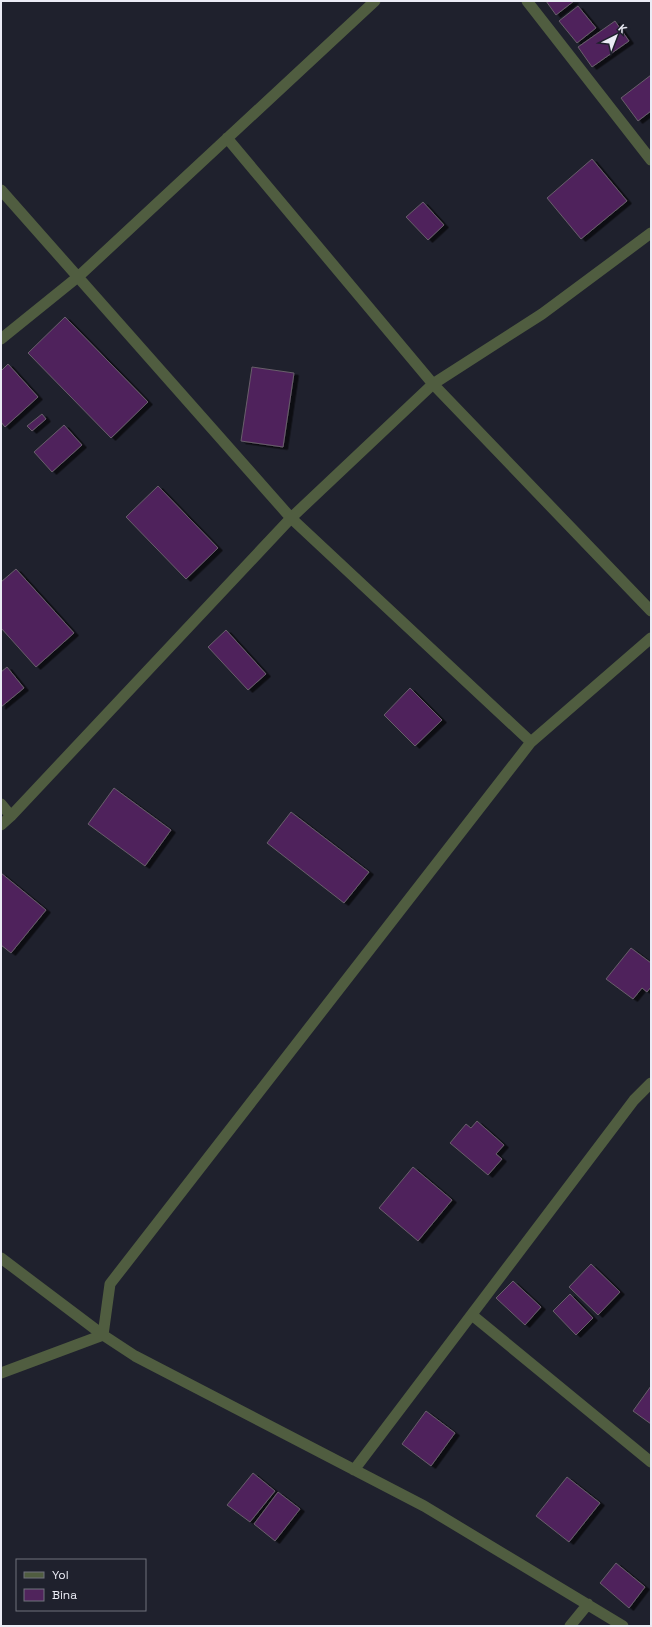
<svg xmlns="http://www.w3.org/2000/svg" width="652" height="1627" viewBox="0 0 652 1627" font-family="'Space Grotesk',sans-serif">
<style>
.building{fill:#50245c;stroke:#685e6b;filter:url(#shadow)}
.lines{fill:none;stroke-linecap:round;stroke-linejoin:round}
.minor{stroke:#505d40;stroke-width:11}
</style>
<defs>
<filter id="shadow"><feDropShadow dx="4.5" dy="2.5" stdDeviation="0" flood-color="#0009"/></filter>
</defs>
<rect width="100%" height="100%" fill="#1f212d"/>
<!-- building -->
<path class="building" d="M546,1H574L556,15Z
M578,6L596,28L577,43L559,21Z
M615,21L629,41L592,67L578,47Z
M651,75V111L638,121L621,98Z
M592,159L627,201L581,239L547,198Z
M423,202L444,225L428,240L406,217Z
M65,317L148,402L111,438L28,353Z
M8,364L38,397L5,427L1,422V371Z
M252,367L294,373L283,447L241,441Z
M42,414L46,419L32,431L27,426Z
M64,425L82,445L52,472L34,452Z
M158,486L218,548L186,579L126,517Z
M16,569L74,633L36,667L1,628V582Z
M226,630L266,674L248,690L208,647Z
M7,667L24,688L1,707V672Z
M410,688L442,720L415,746L384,715Z
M114,788L171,830L145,866L88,824Z
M291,812L369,872L344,903L267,843Z
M1,873L46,910L11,953L1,945Z
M631,948L651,963V987L647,992L642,988L633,999L606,979Z
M477,1121L504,1145L496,1154L502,1159L488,1175L450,1143L466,1124L471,1128Z
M413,1167L452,1200L418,1241L379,1208Z
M591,1264L620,1292L598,1315L569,1287Z
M513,1281L541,1307L525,1325L496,1298Z
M570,1294L593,1318L576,1335L553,1311Z
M651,1386V1424L633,1411Z
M426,1411L455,1433L431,1466L402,1444Z
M253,1473L275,1491L250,1522L227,1505Z
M567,1477L600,1503L569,1542L536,1516Z
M278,1492L300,1509L275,1541L254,1524Z
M616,1563L645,1587L629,1608L600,1583Z"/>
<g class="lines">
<!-- minor -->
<path class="minor" d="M527,1L651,160
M227,138L433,384L651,611
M1,190L291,518L531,742
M1,339L79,276L375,1
M1,804L11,816
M1,825L11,816L291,518L433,384L542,314L651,233
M1,1258L103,1335L135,1356L424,1506L623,1626
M472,1315L651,1462
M1,1373L103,1335L110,1284L531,742L651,638
M354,1470L634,1100L651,1083
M570,1626L588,1604"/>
</g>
<!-- border -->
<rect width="652" height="1627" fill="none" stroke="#ebecf5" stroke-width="4"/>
<!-- legend -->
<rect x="16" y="1559" width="130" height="52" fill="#1f212d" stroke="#71727d"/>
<rect x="24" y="1572" width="20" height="6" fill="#505d40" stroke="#71727d"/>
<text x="52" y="1579" font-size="12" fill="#ebecf5">Yol</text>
<rect x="24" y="1589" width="20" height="12" fill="#50245c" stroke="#71727d"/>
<text x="52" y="1599" font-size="12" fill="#ebecf5">Bina</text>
<!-- north arrow -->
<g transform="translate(616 36) rotate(42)" stroke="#1f212d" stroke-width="3" paint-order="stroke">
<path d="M0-3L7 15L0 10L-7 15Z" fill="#ebecf5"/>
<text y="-6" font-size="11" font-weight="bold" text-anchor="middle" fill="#ebecf5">K</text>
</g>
</svg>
